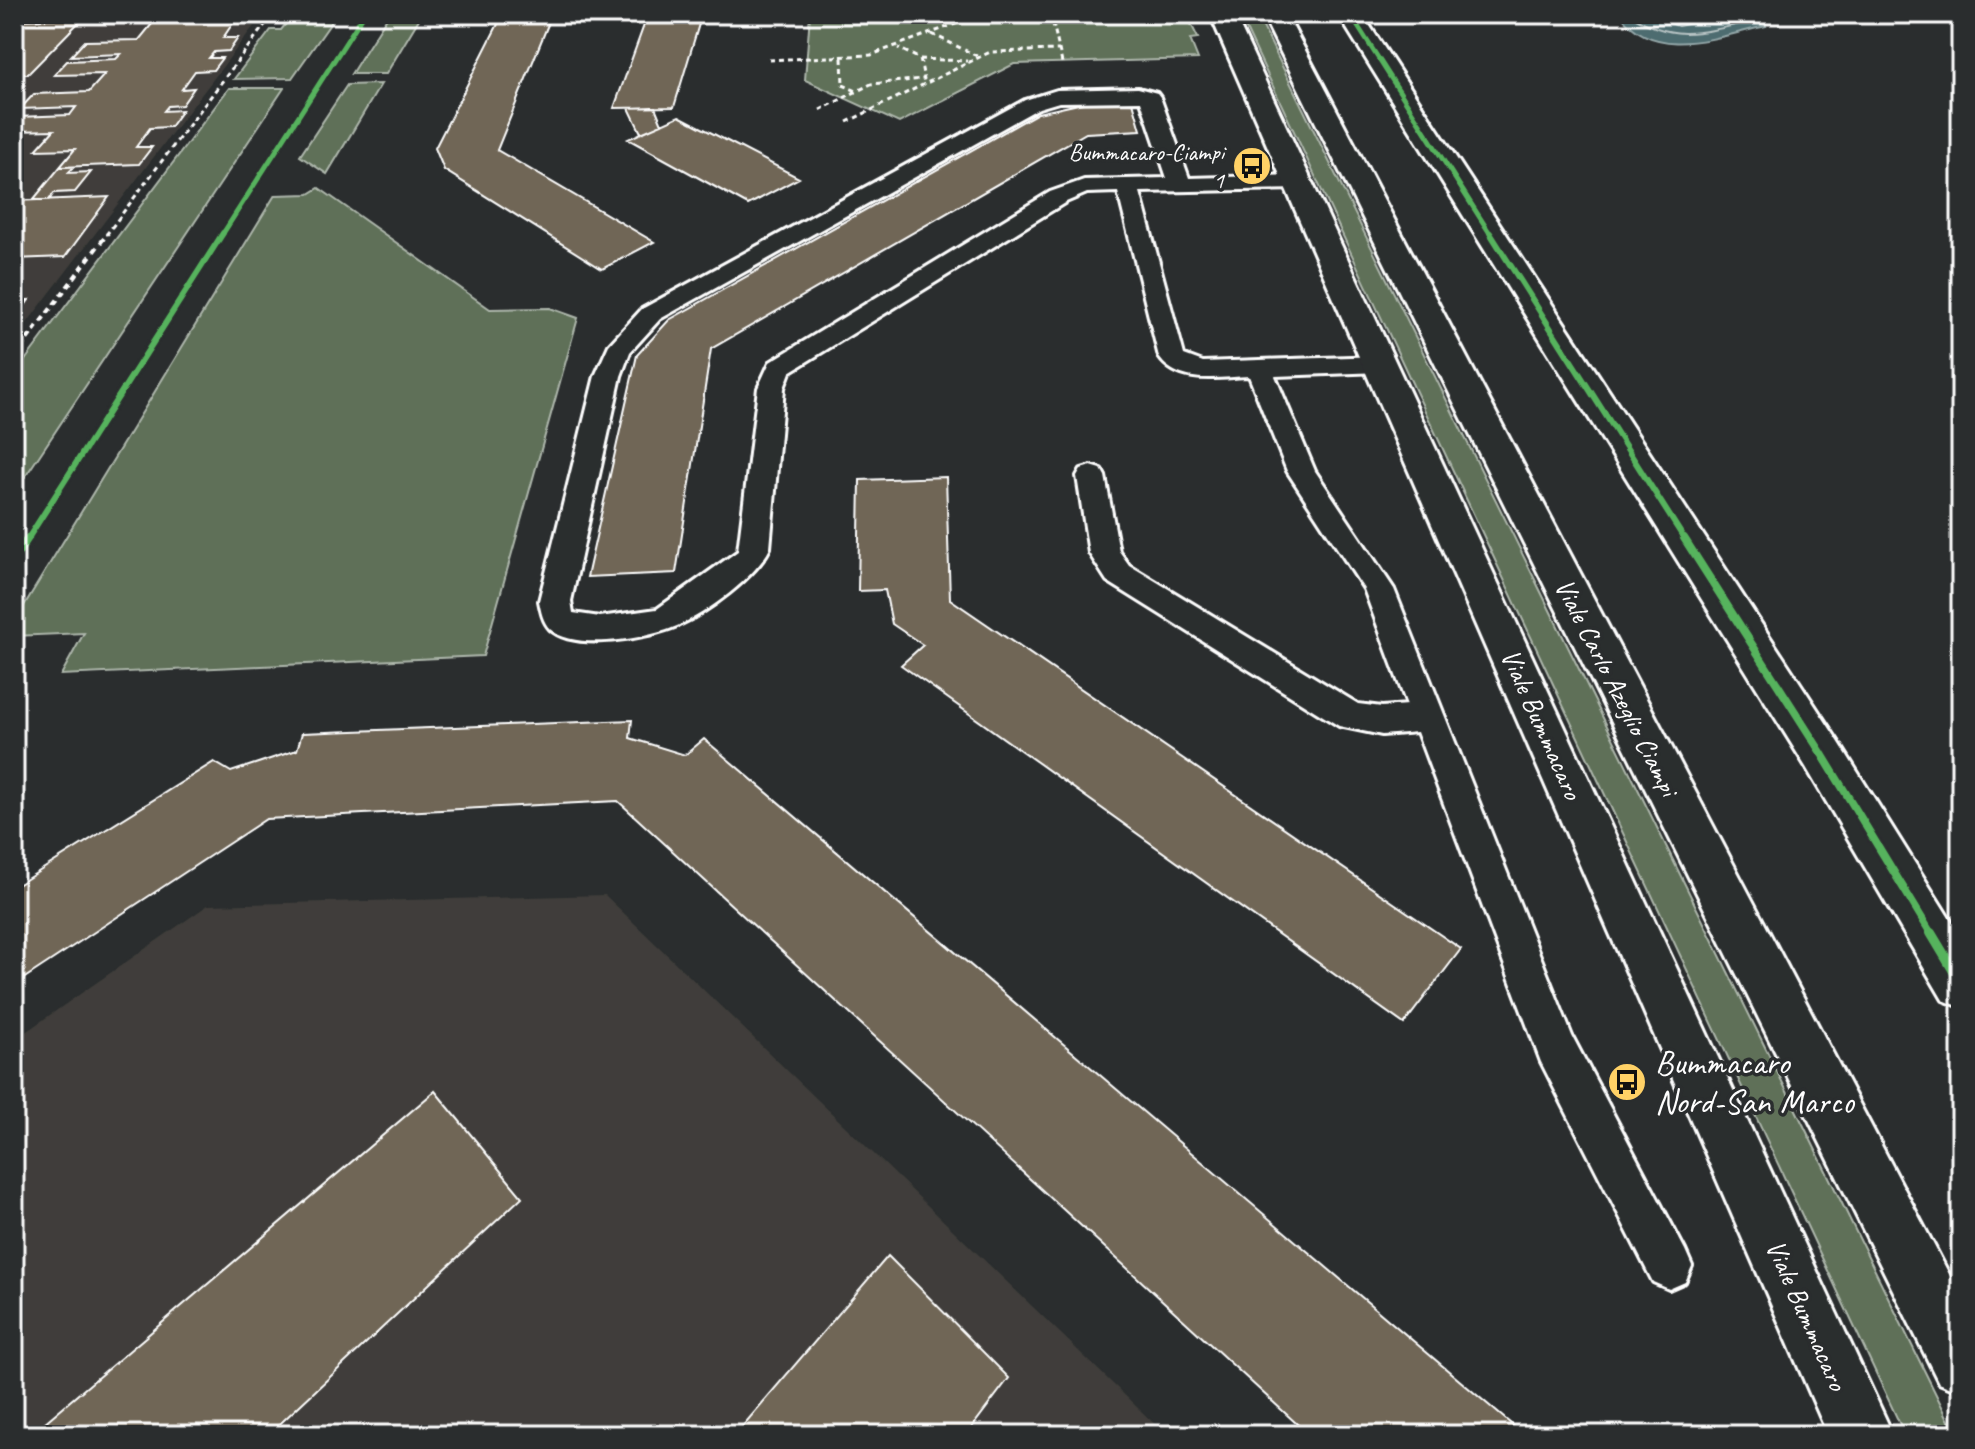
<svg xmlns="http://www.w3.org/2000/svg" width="1975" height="1449" viewBox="0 0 1975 1449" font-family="Caveat,sans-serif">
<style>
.built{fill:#3f3e3a}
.green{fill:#5e6f58;stroke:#aeb7ac;stroke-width:2}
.water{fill:#4d6c6f;stroke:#94a7a9;stroke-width:2}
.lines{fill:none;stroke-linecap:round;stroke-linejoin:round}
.shore{stroke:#b8c4c5;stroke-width:2}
.building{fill:#706657;stroke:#fff;stroke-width:2}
.lane-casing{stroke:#fff;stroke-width:6}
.street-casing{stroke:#fff;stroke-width:6}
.secondary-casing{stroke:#fff;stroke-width:6}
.path-far1{stroke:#fff;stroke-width:3;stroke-dasharray:5 4;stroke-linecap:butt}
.path{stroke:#fff;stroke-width:4;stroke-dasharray:6 5;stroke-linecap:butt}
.lane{fill:#2a2d2e;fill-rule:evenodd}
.street{fill:#2a2d2e;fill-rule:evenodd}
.secondary{fill:#2a2d2e;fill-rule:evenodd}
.cycleway-far3-casing{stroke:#2a2d2e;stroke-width:8}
.cycleway-far2-casing{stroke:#2a2d2e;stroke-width:10}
.cycleway-far1-casing{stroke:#2a2d2e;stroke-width:13}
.cycleway-casing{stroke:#2a2d2e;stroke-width:15}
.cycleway-far3{stroke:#56b35d;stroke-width:5}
.cycleway-far2{stroke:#56b35d;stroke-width:6}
.cycleway-far1{stroke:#56b35d;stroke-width:8}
.cycleway{stroke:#56b35d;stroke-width:10}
.labels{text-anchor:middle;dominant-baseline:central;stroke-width:7;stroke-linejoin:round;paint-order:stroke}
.far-poi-label{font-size:24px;fill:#fff;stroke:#2a2d2e;text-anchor:end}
.street-label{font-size:28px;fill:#fff;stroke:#2a2d2e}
.near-poi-label{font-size:34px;fill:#fff;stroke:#2a2d2e;text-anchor:start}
</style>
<rect width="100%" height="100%" fill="#2a2d2e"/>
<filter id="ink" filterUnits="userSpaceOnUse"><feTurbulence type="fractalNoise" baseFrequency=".0125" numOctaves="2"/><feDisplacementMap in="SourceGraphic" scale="16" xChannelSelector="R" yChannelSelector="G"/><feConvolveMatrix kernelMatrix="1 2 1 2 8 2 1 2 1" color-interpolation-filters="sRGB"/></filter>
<g filter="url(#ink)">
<!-- built -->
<path class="built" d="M14,14H263L14,340Z
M605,895L1166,1435H14V1040L208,905Z"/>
<!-- green -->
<path class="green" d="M294,14H330L332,21L292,78L234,79L271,30H281Z
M389,14H422L386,74H351Z
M810,14H1186L1198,38L1190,39L1198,59L1014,64L899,123L805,80Z
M1239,14L1257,15L1956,1435H1905Z
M381,84L327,174L300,156L347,85Z
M229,88H284L25,477L14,483V375Z
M319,188L490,309L550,308L578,318L483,656L61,675L84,633L14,636V622L275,195L309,194Z"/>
<!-- water -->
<path class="water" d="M1620,14H1761L1766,26C1720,36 1654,63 1620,14Z"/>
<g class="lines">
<!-- shore -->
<path class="shore" d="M1630,14C1673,44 1705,32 1752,21L1755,14
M1646,14L1678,26L1737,14"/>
</g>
<!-- building -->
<path class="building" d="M160,14H258L251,23H233L223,38H238L229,51L214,52L209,58H222L213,70L195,71L182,89L194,88L182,105L168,106L164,111L182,110L170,127L150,128L136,147H152L139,164L60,167L75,149L36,150L54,130L14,131L17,117L70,115L76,107L20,109L34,94L89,92L105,74L54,75L67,61L116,59L121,54L71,56L85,41L139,40Z
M648,14H702L674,107L614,108Z
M551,17L497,150L654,242L602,269L444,170L435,148L501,18Z
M83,18L28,74H14V20Z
M1133,102L1141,130L1086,133L711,349L676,573L587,577L637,355L669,320L1038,113L1083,103Z
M655,107L662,124L641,133L629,108Z
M679,116L799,178L748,205L628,139Z
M60,167H74L68,173L91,172L75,192L54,193L49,200H33Z
M109,197L65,257L14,259V201Z
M29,300L14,321V301Z
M946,477L950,599L1461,949L1404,1024L901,665L923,645L892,624L885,590L858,591L860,480Z
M632,720L630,738L685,755L704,739L1524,1435H1309L618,801L266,819L14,985V887L214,762L231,772L297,750L302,733Z
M435,1091L522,1197L268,1435H30Z
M888,1256L1009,1378L966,1435H735Z"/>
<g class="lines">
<defs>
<path id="lane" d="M565,14H613C603,23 575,23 565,14Z
M1138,88L1157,93L1160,97L1189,178L1300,175L1311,182L1300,189L1140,192L1184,355L1203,362L1381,356L1390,358L1394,364L1390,370L1381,372L1275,376L1315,471L1394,589L1572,1036L1685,1250L1692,1266L1685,1282L1669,1289L1653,1282L1541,1062L1417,732L1382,735L1339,726L1107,581L1089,553L1077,476L1081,469L1091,466L1101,469L1105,476L1119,551L1129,565L1358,704L1382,707L1407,705L1364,589L1287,471L1249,376C1219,377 1179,386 1159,357L1118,192L1087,193L1066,202L790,372L784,388L770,548C756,577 707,613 677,626C650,638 574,652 550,629C543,622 541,611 539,601L595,376L609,345L642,309L1025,100L1057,90ZM1141,101L1167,178L1084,180L1050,192L770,362L758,388L738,551L657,609L600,617L573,613L571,601L621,376L630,352L660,319L1039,108L1059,102Z"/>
<path id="street" d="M1338,14H1362L1838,741L1961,937V1007L1943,1000L1806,767Z"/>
<path id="secondary" d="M1210,14H1234L1893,1435H1828Z
M1262,14H1286L1961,1297V1392L1939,1383Z"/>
</defs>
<!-- lane casing -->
<use href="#lane" class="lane-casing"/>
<!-- street casing -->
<use href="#street" class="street-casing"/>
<!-- secondary casing -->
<use href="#secondary" class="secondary-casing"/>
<!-- path-far1 -->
<path class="path-far1" d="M1051,14L1062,63
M932,34L979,57
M842,58L843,85L857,91
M920,59L967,61
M769,60L871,55L980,15L1003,14
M820,110L871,84L924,79L920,59L898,48
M847,122L990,52L1059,50
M106,235L273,14"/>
<!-- path -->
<path class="path" d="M14,357L108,233"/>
<!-- lane -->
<use href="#lane" class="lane"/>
<!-- street -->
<use href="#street" class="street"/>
<!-- secondary -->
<use href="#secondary" class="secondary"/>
<defs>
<path id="cycleway-far3" d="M1350,14L1491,235
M222,235L364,14"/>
<path id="cycleway-far2" d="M1490,233L1685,540
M27,540L223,233"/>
<path id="cycleway-far1" d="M1684,538L1822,754L1932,935
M14,559L28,538"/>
<path id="cycleway" d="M1931,933L1961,983"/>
</defs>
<!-- cycleway-far3 casing -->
<use href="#cycleway-far3" class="cycleway-far3-casing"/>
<!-- cycleway-far2 casing -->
<use href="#cycleway-far2" class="cycleway-far2-casing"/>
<!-- cycleway-far1 casing -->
<use href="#cycleway-far1" class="cycleway-far1-casing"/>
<!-- cycleway casing -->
<use href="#cycleway" class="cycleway-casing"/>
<!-- cycleway-far3 -->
<use href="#cycleway-far3" class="cycleway-far3"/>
<!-- cycleway-far2 -->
<use href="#cycleway-far2" class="cycleway-far2"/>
<!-- cycleway-far1 -->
<use href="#cycleway-far1" class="cycleway-far1"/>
<!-- cycleway -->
<use href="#cycleway" class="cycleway"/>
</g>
</g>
<!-- icons -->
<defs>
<symbol id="bus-disc" viewBox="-11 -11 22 22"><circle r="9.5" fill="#ffd166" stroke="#2a2d2e"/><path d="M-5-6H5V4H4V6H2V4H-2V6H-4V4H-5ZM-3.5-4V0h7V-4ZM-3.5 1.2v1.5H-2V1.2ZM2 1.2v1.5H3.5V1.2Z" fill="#111"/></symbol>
</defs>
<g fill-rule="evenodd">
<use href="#bus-disc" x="1230" y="144" width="44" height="44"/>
<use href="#bus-disc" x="1605" y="1060" width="44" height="44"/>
</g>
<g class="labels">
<!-- far-poi labels -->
<g class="far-poi-label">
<text x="1224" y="152">Bummacaro-Ciampi<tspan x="1224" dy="28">1</tspan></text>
</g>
<!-- street labels -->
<g class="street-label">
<text transform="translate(1617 687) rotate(63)">Viale Carlo Azeglio Ciampi</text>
<text transform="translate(1542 724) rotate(66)">Viale Bummacaro</text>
<text transform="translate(1807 1315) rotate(66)">Viale Bummacaro</text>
</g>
<!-- near-poi labels -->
<g class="near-poi-label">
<text x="1655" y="1062">Bummacaro<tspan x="1655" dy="39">Nord-San Marco</tspan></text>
</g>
</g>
<!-- margin -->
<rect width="1975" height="1449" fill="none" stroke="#2a2d2e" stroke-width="48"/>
<rect x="24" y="24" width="1927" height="1401" fill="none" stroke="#fff" stroke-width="3" filter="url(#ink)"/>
</svg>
